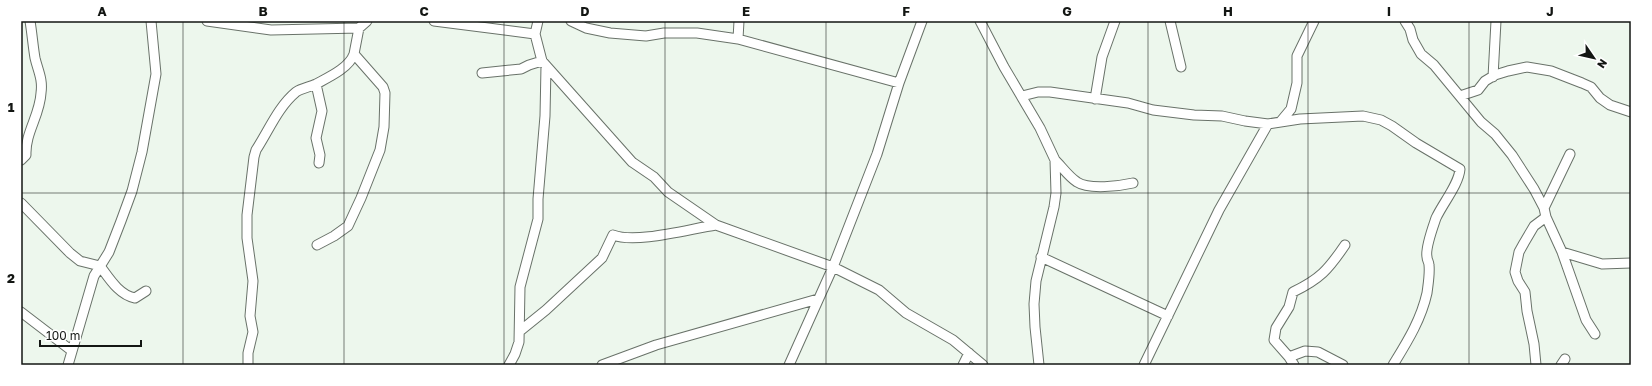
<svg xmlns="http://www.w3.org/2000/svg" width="1652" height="386" viewBox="0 0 1652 386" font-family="'Golos Text',sans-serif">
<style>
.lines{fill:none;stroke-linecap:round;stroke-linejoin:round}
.minor-casing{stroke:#697269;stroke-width:11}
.minor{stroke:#fff;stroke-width:9}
.grid{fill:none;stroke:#131613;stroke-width:1;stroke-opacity:0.55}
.neatline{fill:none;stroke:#131613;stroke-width:1.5}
.grid-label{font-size:13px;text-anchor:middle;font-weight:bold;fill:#131613}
</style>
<rect width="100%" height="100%" fill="#edf7ed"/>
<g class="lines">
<defs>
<path id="minor" d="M207,21L271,30L359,28L367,21
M434,21L535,34
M538,21L535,34L542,61L632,162L654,177L668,192L716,225L833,267L879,290L906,313L953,340L983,365
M571,21L586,28L610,33L646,36L664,33H697L738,39L899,83
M980,21L1004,67L1040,128L1055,160L1056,193L1054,207L1036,281L1034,304L1035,327L1039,365
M1170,21L1181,67
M1405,21L1410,29L1413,40L1421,54L1434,65L1481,122L1495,134L1512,155L1534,189L1544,208L1546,217L1562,252L1586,320L1595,334
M738,39L739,21
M482,73L521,69L529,65L542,61
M1493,77L1496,21
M316,84L322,111L316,138L320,155L319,163
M1022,96L1038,92H1050L1128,103L1153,110L1194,115L1222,116L1245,121L1268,124L1300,119L1363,116L1381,120L1392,126L1416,143L1460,169C1459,184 1443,203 1436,218C1433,227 1425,248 1427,257C1427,260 1429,262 1429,265C1430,274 1428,285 1427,293C1421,320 1407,342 1393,365
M1460,96L1478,90L1485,81L1495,75L1508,71L1527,67L1551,71L1582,83L1591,87L1600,98L1610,105L1631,112
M1095,99L1102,57L1115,21
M1281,121L1291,109L1297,83V56L1314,21
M21,160L26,155C25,133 40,115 41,93C43,79 38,71 35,58C33,46 32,33 30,21
M1055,160C1062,167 1069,177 1077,182C1089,190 1120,186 1133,183
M21,203L70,253L80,261L100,266C109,278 119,295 135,298L146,291
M1544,208L1570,154
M317,245L334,236L348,226L361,198L380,150L384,127L385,93L383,87L354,54L359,28
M1562,252L1602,264L1631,263
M1041,257L1168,316
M21,312L72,351
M520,331L546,310L602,258L613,235C636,244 689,229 716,225
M1289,357L1305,351L1318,352L1343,365
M68,365L94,276L109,252L121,221L132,191L142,152L156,74L151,21
M248,365V353L253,332L250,316L253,281L247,238V215L254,157L256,150C269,130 278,107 296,92C302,88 310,87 316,84C329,77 349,68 354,54
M509,365L515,354L519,342L520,287L538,219V199L545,116L546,66
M602,365L656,345L818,299
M789,365L833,267L877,154L899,83L922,21
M963,365L969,353
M1144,365L1219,210L1268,124
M1294,365L1289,357L1274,340L1276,328L1289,307L1293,292C1320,279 1328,270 1345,245
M1536,365L1534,344L1527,311L1525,292L1518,281L1515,272L1519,252L1524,243L1534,226L1546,217
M1561,365L1565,359"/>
</defs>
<!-- minor casing -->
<use href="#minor" class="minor-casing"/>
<!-- minor -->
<use href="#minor" class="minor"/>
</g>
<!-- grid -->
<path class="grid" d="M183,21V365M344,21V365M504,21V365M665,21V365M826,21V365M987,21V365M1148,21V365M1308,21V365M1469,21V365M21,193H1631"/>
<!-- border -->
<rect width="1652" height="386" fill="none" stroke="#ffffff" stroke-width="44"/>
<!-- north arrow -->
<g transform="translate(1594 58) rotate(124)" stroke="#ffffff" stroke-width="3" paint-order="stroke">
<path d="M0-3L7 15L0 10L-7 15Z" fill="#131613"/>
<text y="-6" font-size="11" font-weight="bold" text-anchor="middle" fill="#131613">N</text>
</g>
<!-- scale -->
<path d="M40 340v6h101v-6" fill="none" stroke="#131613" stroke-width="2"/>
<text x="46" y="340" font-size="12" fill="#131613" stroke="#ffffff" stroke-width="3" paint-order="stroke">100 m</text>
<rect x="22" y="22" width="1608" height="342" class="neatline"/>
<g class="grid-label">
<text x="102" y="16">A</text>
<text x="263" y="16">B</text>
<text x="424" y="16">C</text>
<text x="585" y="16">D</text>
<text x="746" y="16">E</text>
<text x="906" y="16">F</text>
<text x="1067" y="16">G</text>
<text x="1228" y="16">H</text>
<text x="1389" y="16">I</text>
<text x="1550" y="16">J</text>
<text x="11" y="112">1</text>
<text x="11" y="283">2</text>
</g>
</svg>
